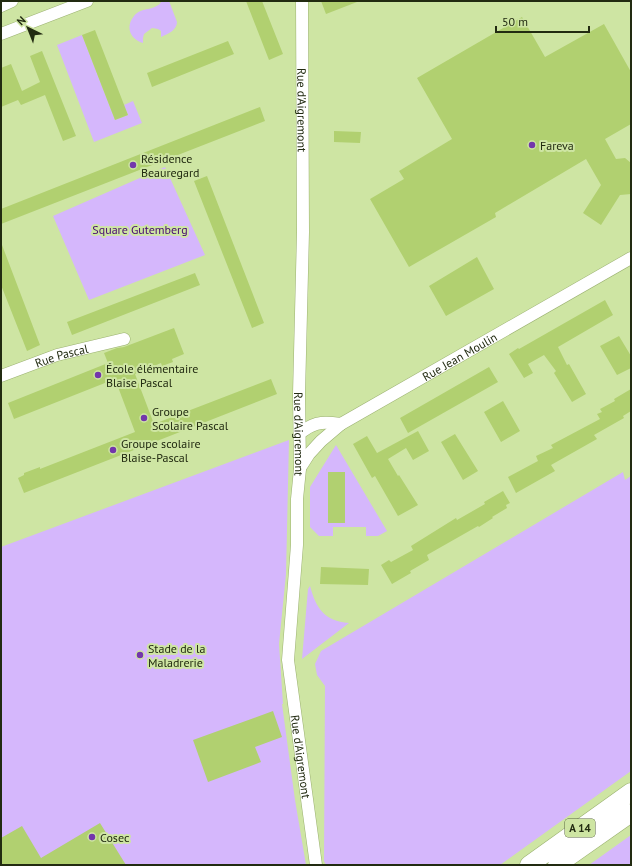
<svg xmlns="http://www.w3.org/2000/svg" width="632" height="866" viewBox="0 0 632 866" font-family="'PT Sans',sans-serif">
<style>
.green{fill:#d5b7fc;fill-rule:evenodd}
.building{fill:#b1d070}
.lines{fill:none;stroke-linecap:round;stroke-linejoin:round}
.minor-casing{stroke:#9bb171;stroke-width:13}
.highway-casing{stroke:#9bb171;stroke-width:19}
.minor{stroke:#fff;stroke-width:12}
.highway{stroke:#fff;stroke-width:18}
.poi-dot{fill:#7336ab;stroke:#cee5a3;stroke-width:1.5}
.labels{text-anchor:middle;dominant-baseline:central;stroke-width:4;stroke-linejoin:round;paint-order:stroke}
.shield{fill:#cee5a3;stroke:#56633d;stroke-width:1}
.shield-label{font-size:11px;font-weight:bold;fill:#222b11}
.street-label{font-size:12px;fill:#222b11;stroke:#cee5a3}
.poi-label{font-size:12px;fill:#222b11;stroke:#cee5a3;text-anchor:start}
.park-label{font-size:12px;fill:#440470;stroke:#cee5a3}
</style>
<rect width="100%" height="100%" fill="#cee5a3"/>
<!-- green -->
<path class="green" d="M162,1H169L177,22C177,30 168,34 161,37V31L158,29L152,28L144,34L143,38V43C130,39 125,27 134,16C142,6 155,12 162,1Z
M82,35L115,120L128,115L124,105L133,101L142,123L94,142L57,45Z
M165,167L205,255L89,300L53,216Z
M289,440L286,574L279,644L283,704H282L295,800L306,865H1V547Z
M336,445L387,531L378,536H366V527H333V536H319L310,527V487ZM345,472V494H343L345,506V523H328V473Z
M623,472L625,480L631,476V771L500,865H326L324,861L325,686L317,675L315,664L321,651Z
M310,586C316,608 324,621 349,623L302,659L308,589Z
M631,835V865H589Z"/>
<!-- building -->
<path class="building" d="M246,1H262L283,54L269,60Z
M321,1H357V2L326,14Z
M522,17L545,57L604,24L631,72V124L605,139L616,159L625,158L631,163V194L620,195L601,225L583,213L601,185L586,159L495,213L496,217L409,267L370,199L404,179L399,171L452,139L417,78Z
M95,30L128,115L115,120L82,35Z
M228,41L234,54L152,87L147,73Z
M42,51L76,136L63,141L45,95L21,105L18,100L1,107V68L11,64L22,91L40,82L30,56Z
M260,107L265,121L1,224V209Z
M334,131L361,132L360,143L334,142Z
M207,176L264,323L252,328L194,181Z
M1,245H2L40,345L27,351L1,285Z
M477,257L494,289L446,316L429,286Z
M195,273L200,285L72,335L67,322Z
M605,300L613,315L558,347L567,365L569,364L586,394L572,402L554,373L556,371L544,355L528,364L533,373L524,378L509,354L518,348L519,349Z
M174,328L184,354L172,359L173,362L162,366L161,363L135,374L154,424L271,379L277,394L24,493L18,478L24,475V473L40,467V469L135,432L115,379L14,419L8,403L108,363L104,353L117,348L124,347Z
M619,336L631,356V368L617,375L600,346Z
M489,367L498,382L408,433L400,418Z
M631,389V411L623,416L624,418L594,435L597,439L551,465L555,471L516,493L508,477L538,461L536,456L553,448L551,445L600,419L597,414L602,412L600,409L615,401L614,399Z
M503,401L520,431L501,442L484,412Z
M418,431L429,451L413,460L406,448L388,459L398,476L399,475L418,505L398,516L375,476L372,478L353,444L367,436L377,453Z
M455,434L478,471L463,480L441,442Z
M328,472H345V523H328Z
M503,491L510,503L506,505L507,508L492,517L493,518L479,527L478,526L427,555L429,560L410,571L411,573L392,584L381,565L389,560L391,562L413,550L411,546L456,518L457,520L485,504L484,502Z
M321,567L369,569L368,585L320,584Z
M273,711L282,737L255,747L261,762L208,782L193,740Z
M100,823L126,865H1V838L22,826L41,858Z"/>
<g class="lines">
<defs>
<g id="minor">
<path id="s1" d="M302,1L303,232L299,394L300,469L297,499V545L288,660L316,865"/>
<path d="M1,6L12,1"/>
<path d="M1,34L87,1"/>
<path id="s2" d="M1,376L57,355L124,339"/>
<path d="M303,431C316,421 326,422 341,424"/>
<path id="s3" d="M300,468L309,454L321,441L341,424L631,258"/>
</g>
<path id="highway" d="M529,865L631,792
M557,865L631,813"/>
</defs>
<!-- minor casing -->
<use href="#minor" class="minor-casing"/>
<!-- highway casing -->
<use href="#highway" class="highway-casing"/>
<!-- minor -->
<use href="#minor" class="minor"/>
<!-- highway -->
<use href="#highway" class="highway"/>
</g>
<!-- markers -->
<g class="poi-dot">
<circle cx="532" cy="145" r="4"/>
<circle cx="133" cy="165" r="4"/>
<circle cx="98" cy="375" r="4"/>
<circle cx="144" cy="418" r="4"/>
<circle cx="113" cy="450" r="4"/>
<circle cx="140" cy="655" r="4"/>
<circle cx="92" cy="837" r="4"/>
</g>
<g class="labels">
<!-- shield labels -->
<rect class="shield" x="565" y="819" width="30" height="18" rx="3"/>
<g class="shield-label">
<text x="580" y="828">A 14</text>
</g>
<!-- street labels -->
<g class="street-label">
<text stroke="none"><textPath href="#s1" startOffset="109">Rue d'Aigremont</textPath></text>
<text stroke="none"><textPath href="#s2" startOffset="64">Rue Pascal</textPath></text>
<text stroke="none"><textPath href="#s3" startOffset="197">Rue Jean Moulin</textPath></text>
<text stroke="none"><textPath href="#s1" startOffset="433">Rue d'Aigremont</textPath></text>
<text stroke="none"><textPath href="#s1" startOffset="757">Rue d'Aigremont</textPath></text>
</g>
<!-- poi labels -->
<g class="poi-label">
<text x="540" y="145">Fareva</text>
<text x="141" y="158">Résidence<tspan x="141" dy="14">Beauregard</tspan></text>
<text x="106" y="368">École élémentaire<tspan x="106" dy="14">Blaise Pascal</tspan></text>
<text x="152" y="411">Groupe<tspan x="152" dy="14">Scolaire Pascal</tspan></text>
<text x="121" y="443">Groupe scolaire<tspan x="121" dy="14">Blaise-Pascal</tspan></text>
<text x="148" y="648">Stade de la<tspan x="148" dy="14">Maladrerie</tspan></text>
<text x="100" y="837">Cosec</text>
</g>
<!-- park labels -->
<g class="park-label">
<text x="140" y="229">Square Gutemberg</text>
</g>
</g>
<!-- border -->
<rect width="632" height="866" fill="none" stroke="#222b11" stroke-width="4"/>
<!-- north arrow -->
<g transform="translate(28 28) rotate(317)" stroke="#cee5a3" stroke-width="3" paint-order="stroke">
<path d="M0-3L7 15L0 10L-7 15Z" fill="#222b11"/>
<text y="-6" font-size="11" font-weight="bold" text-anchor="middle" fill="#222b11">N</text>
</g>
<!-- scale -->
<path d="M496 26v6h93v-6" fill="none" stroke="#222b11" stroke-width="2"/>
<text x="502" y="26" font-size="12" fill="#222b11" stroke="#cee5a3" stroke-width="3" paint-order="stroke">50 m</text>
</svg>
